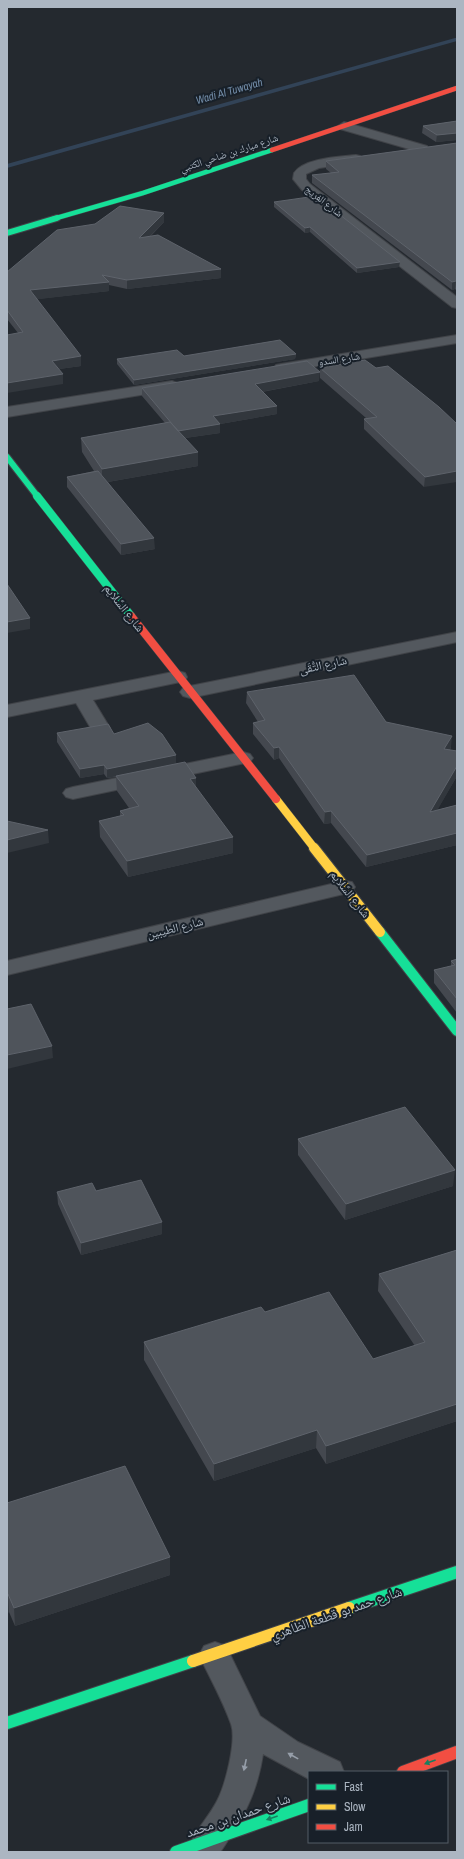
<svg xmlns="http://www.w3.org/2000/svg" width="464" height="1859" viewBox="0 0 464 1859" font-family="'Archivo Narrow','Noto Naskh Arabic',sans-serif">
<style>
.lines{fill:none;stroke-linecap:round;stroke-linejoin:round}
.stream{fill:#324357;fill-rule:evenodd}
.street-casing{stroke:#404348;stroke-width:2}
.fast-far4-casing{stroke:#404348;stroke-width:5.5}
.fast-far3-casing{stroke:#404348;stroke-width:8}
.fast-far2-casing{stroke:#404348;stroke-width:9}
.fast-far1-casing{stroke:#404348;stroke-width:12}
.fast-casing{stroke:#404348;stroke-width:14}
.slow-far2-casing{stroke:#404348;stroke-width:9}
.slow-far1-casing{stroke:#404348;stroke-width:12}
.slow-casing{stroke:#404348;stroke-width:14}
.jam-far2-casing{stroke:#404348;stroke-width:5.5}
.jam-far1-casing{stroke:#404348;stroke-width:9}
.jam-casing{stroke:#404348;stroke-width:14}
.street{fill:#53585e;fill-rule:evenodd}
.fast-far4{stroke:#16e098;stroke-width:4.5}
.fast-far3{stroke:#16e098;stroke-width:6}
.fast-far2{stroke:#16e098;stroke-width:8}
.fast-far1{stroke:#16e098;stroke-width:10}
.fast{stroke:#16e098;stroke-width:12}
.slow-far2{stroke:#ffcf43;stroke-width:8}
.slow-far1{stroke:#ffcf43;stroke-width:10}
.slow{stroke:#ffcf43;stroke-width:12}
.jam-far2{stroke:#f24e42;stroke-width:4.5}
.jam-far1{stroke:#f24e42;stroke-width:8}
.jam{stroke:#f24e42;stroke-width:12}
.wall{fill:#44484f}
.shaded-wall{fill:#32373d}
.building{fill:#4f545b;stroke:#5e636b}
.oneway{fill:#969ea9}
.oneway2{fill:#178060}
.labels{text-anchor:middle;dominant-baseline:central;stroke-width:4;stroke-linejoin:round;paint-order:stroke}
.far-street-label{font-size:10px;fill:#acb6c2;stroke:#182029}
.far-water-label{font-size:11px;font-style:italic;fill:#748eaa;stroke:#182029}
.street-label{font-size:12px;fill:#acb6c2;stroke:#182029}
.near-street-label{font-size:14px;fill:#acb6c2;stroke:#182029}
</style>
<rect width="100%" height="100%" fill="#24292f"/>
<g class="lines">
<!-- stream -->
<path class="stream" d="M455,38H457V41L7,168V164Z"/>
<defs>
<path id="street" d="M344,122L427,146L429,149L423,153L340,129L338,126Z
M356,155L360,156L362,159L360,162L319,168L306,174V179L310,184L457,297V308L452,307L302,190L293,179L294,173C304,158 339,157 356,155Z
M457,335V343L281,372L276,371L274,368L276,365L281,364Z
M172,381L177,383L180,386L177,389L7,417V407Z
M457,632V642L190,698L183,696L180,692L183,688L190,686Z
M178,671L185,673L187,677L185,681L93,700L110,728L107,732L100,734L93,732L76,703L7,717V705Z
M243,752L250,754L253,758L250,762L73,799L66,797L63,793L66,789L73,787Z
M344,881L352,882L355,887L352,892L7,975V961Z
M215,1642L226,1646L260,1716L298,1742L340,1762L344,1772H309V1779L263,1754C257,1794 243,1818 221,1851L217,1852L197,1851L192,1840C199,1826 210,1815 217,1801C225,1786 237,1741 231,1724C223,1701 210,1678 199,1655L204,1646Z"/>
<path id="fast-far4" d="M53,219L143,193L272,150"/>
<path id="fast-far3" d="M7,233L57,218
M7,457L38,497"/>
<path id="fast-far2" d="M37,496L131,616"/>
<path id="fast-far1" d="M380,932L457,1031"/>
<path id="fast" d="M349,1608L457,1572
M7,1723L193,1661
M176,1852L309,1805"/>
<path id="slow-far2" d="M276,799L315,849"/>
<path id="slow-far1" d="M314,848L380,932"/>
<path id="slow" d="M193,1661L349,1608"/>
<path id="jam-far2" d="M272,150L457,88"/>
<path id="jam-far1" d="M131,616L276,799"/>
<path id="jam" d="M403,1772L457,1752"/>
</defs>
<!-- street casing -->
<use href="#street" class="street-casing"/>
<!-- fast-far4 casing -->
<use href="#fast-far4" class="fast-far4-casing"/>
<!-- fast-far3 casing -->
<use href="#fast-far3" class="fast-far3-casing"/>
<!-- fast-far2 casing -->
<use href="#fast-far2" class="fast-far2-casing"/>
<!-- fast-far1 casing -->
<use href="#fast-far1" class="fast-far1-casing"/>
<!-- fast casing -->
<use href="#fast" class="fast-casing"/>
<!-- slow-far2 casing -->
<use href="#slow-far2" class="slow-far2-casing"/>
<!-- slow-far1 casing -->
<use href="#slow-far1" class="slow-far1-casing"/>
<!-- slow casing -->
<use href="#slow" class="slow-casing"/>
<!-- jam-far2 casing -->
<use href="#jam-far2" class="jam-far2-casing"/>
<!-- jam-far1 casing -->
<use href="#jam-far1" class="jam-far1-casing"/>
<!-- jam casing -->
<use href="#jam" class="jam-casing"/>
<!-- street -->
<use href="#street" class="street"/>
<!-- fast-far4 -->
<use href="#fast-far4" class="fast-far4"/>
<!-- fast-far3 -->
<use href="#fast-far3" class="fast-far3"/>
<!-- fast-far2 -->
<use href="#fast-far2" class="fast-far2"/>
<!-- fast-far1 -->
<use href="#fast-far1" class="fast-far1"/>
<!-- fast -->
<use href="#fast" class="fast"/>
<!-- slow-far2 -->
<use href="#slow-far2" class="slow-far2"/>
<!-- slow-far1 -->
<use href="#slow-far1" class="slow-far1"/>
<!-- slow -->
<use href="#slow" class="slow"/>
<!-- jam-far2 -->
<use href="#jam-far2" class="jam-far2"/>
<!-- jam-far1 -->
<use href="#jam-far1" class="jam-far1"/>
<!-- jam -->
<use href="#jam" class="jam"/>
</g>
<!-- wall -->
<path class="wall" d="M457,121V140L436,142L422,133L423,126Z
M457,143V291L455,289L452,290L312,183V175L331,173L326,169V161Z
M274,202L399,267L357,273L310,232L305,233L274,207Z
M164,213V222L150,237L221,269V278L127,289L109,285V291L37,299L81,366L59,369L63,384L18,333L7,319V272L95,224Z
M296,354L295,359L134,385L117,364V359Z
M320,368H376L457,424L424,487L364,429V419L366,418L320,378Z
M319,381L262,392L277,414L220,424V433L185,438L198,466L108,482L155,549L121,555L67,487V477L94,471L82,452L81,438L165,423L142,396V388Z
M247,692L386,722L451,747L450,750L457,751V776L437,810L457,805V845L366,867L331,823L324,824L279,758L274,760L253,734V723L258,722L246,703Z
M57,733L114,734L176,755V763L196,788L233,853L128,877L100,837L99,821L120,816V811L129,808L117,791L116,777L107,778L104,774L80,778L57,742Z
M457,959V1013L434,983V970L451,966V961Z
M298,1139L453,1186L345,1220L298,1155Z
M96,1191L162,1234L81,1255L58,1204L57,1192Z
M457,1250V1421L326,1464L316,1448L214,1481L144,1360V1342L265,1312L373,1359L415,1346L378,1291L379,1274Z
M7,1503L170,1575L15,1626L9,1612L7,1613Z"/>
<!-- shaded-wall -->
<path class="shaded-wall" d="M457,133V140L436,142L437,135Z
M164,213V222L139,247V238Z
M310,227V232L305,233V228Z
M400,262L399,267L357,273V268Z
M221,269V278L127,289V280Z
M456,281L455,289L452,290V282Z
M109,282V291L31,300L30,290Z
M296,354L295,359L134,385V380Z
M81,356V366L52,370V361Z
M320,372L319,381L255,393V384Z
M63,374V384L7,393V383Z
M277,406V414L220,424V433L178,439V431L213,416Z
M198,452V466L102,483V469Z
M457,471V482L424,487L425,477Z
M154,538L155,549L121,555V544Z
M30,618V629L7,633V622Z
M452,736L451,747L443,760L444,749Z
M279,747V758L274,760V748Z
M176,755V764L107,778V769Z
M104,765V774L80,778V769Z
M457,766V776L430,823V812Z
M196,778V794L190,779Z
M331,811V823L324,824L325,812Z
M48,830L49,843L7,853V840Z
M457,833V845L366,867L367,855Z
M233,837V853L128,877L127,861Z
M52,1046L53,1058L7,1069V1055Z
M455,1170L453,1186L345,1220L346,1204Z
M162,1222V1234L81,1255V1243Z
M457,1404V1421L326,1464V1446Z
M317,1430L316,1448L214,1481V1464Z
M170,1557V1575L15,1626L14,1608Z
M7,1594H8L9,1612L7,1613Z"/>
<!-- building -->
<path class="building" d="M457,121V133L437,135L423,126Z
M457,143V282L456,281L452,282L312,175L339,172L326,161Z
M316,196L400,262L357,268L310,227L305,228L274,202Z
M120,206L164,213L139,238L158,235L221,269L127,280L102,275L109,282L30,290L81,356L52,361L63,374L7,383V335L23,332L7,310V272L57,230L95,224Z
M280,340L296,354L134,380L117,359L177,350L184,356Z
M365,360L376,368L388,366L439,407L457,424V471L425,477L364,419L377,417L320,368Z
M307,361L320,372L255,384L277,406L213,416L220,424L178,431L142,388Z
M170,422L198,452L102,469L81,438Z
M98,471L154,538L121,544L67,477Z
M7,584L30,618L7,622Z
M354,675L386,722L452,736L444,749L457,751V766L430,812L457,805V833L367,855L331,811L325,812L279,747L274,748L253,723L265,720L247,692Z
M148,723L162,734L176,755L107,769L104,765L80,769L57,733L108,724L114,734Z
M185,762L196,778L190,779L233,837L127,861L99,821L124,815L120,811L139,806L116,776Z
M7,821L48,830L7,840Z
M457,959V999L434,970L455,965L451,961Z
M31,1004L52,1046L7,1055V1009Z
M405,1107L455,1170L346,1204L298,1139Z
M141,1180L162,1222L81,1243L57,1192L92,1183L96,1191Z
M457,1250V1404L326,1446L317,1430L214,1464L144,1342L261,1307L265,1312L329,1292L373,1359L425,1342L379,1274Z
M125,1466L170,1557L14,1608L8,1594H7V1503Z"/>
<!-- one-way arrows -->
<defs><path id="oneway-solid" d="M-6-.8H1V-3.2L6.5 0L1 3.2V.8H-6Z"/></defs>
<g class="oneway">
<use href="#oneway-solid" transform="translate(293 1756) rotate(-151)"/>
<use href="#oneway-solid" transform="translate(245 1765) rotate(102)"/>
</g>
<g class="oneway2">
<use href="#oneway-solid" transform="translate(430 1762) rotate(160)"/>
<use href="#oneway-solid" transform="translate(272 1818) rotate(161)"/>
</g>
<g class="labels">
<!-- far-street labels -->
<g class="far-street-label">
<text transform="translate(229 153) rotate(-18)">شارع مبارك بن ضاحي الكتبي</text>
<text transform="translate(324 201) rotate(38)">شارع الفِريج</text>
<text transform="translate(339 359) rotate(-9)">شارع السدو</text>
</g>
<!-- far-water labels -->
<g class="far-water-label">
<text transform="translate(229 91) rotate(-16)">Wadi Al Tuwayah</text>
</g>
<!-- street labels -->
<g class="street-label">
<text transform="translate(124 608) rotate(52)">شارع السَّلايم</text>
<text transform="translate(323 665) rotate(-12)">شارع التُّقَى</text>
<text transform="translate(350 894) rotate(52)">شارع السَّلايم</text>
<text transform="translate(175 928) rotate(-14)">شارع الطيبين</text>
</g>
<!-- near-street labels -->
<g class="near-street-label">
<text transform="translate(336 1613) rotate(-19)">شارع حمد بو قطعة الظاهري</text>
<text transform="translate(238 1815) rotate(-19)">شارع حمدان بن محمد</text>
</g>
</g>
<!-- border -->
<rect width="464" height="1859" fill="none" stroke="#acb6c2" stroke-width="16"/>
<!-- legend -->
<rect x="308" y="1771" width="140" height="72" fill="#182029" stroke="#535c66"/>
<rect x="316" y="1784" width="20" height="6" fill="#16e098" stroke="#535c66"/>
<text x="344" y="1791" font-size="12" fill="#acb6c2">Fast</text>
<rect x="316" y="1804" width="20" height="6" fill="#ffcf43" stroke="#535c66"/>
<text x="344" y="1811" font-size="12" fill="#acb6c2">Slow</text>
<rect x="316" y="1824" width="20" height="6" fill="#f24e42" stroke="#535c66"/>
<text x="344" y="1831" font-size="12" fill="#acb6c2">Jam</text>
</svg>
